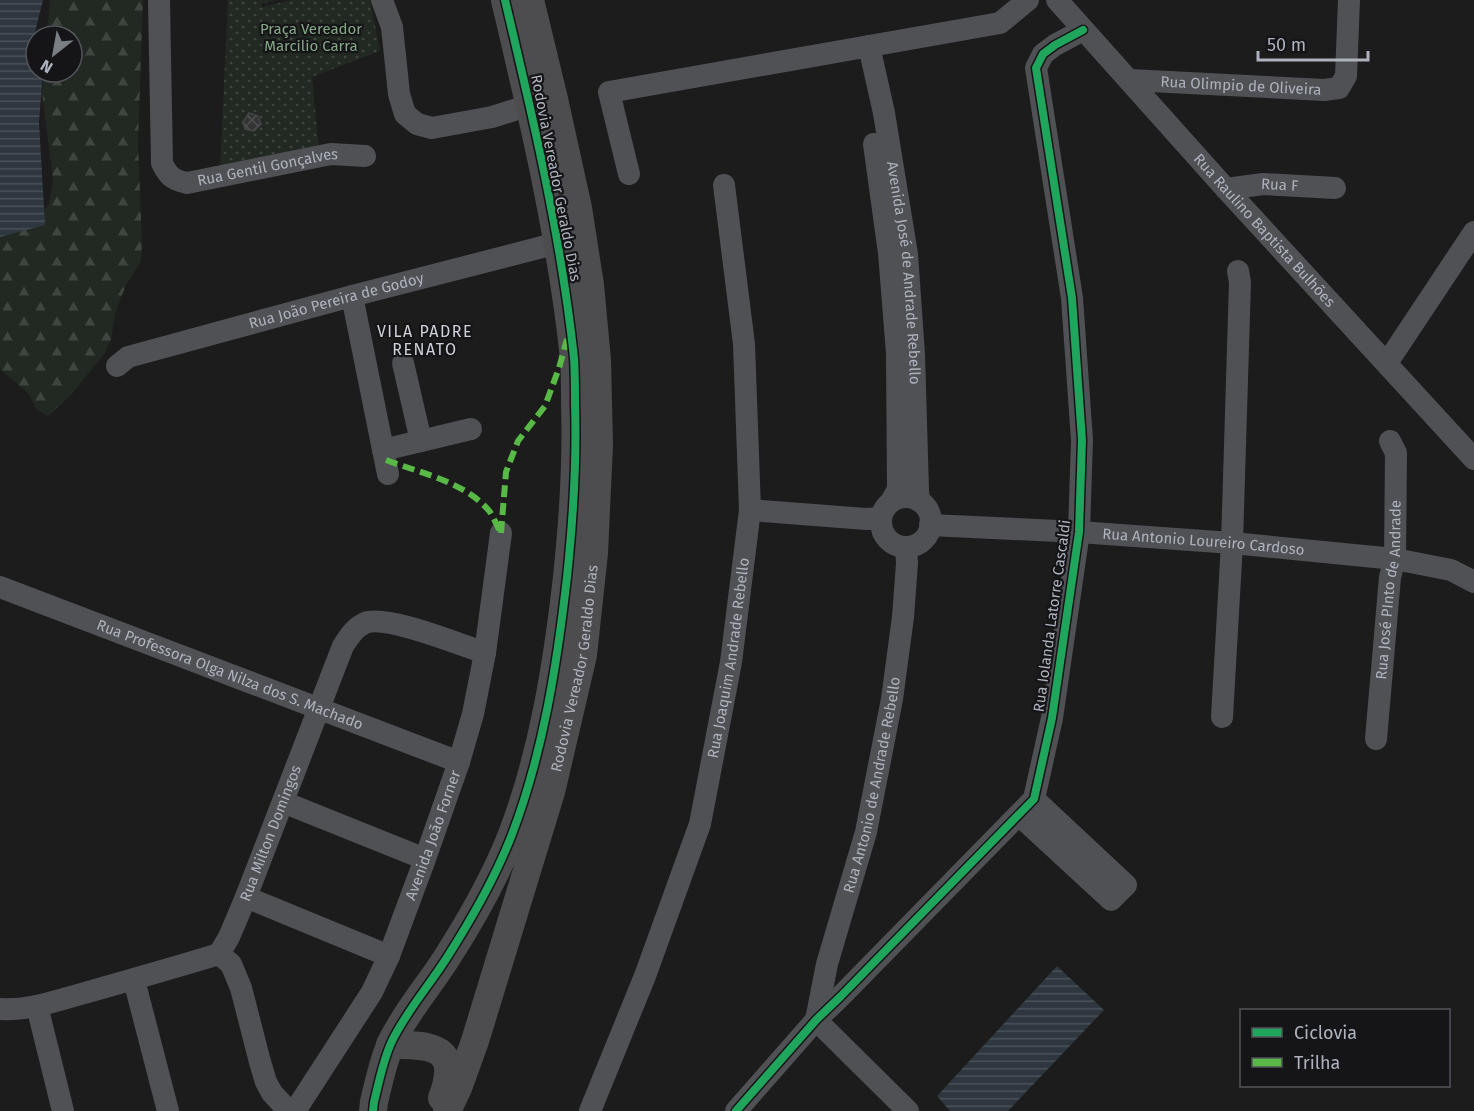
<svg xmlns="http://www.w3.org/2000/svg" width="1474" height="1111" viewBox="0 0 1474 1111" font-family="'Fira Sans',sans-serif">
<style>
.forest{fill:url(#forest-firs)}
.park{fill:url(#park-dots)}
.water{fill:url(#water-rules)}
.building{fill:url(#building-cross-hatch);stroke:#444548;stroke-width:1.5}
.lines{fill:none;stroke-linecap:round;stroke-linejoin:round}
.minor{stroke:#4f5155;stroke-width:22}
.major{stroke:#4d4d50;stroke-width:28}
.quiet{stroke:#58b947;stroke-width:6;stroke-dasharray:12 6;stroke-linecap:butt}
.cycleway-casing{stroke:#151518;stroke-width:11}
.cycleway{stroke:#20a55d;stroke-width:8}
.labels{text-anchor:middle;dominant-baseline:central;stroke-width:4.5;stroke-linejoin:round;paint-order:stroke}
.park-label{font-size:15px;fill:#84a886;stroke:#151518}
.street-label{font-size:15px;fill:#adb2bd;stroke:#151518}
.neighbourhood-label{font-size:16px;letter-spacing:1.5px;fill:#ced1d8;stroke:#151518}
</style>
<defs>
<pattern id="forest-firs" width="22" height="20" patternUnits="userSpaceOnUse" patternTransform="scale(1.5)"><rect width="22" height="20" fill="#212922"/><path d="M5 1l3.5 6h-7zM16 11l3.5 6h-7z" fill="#3f4640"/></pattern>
<pattern id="park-dots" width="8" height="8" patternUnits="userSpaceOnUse" patternTransform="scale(1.5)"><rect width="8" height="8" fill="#212922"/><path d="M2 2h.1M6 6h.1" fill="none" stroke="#3f4640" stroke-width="1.8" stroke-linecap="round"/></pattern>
<pattern id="water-rules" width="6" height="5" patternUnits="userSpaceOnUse" patternTransform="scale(1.5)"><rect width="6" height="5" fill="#2e373f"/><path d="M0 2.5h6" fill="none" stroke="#4a5259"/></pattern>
<pattern id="building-cross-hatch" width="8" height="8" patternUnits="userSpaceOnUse" patternTransform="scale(1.5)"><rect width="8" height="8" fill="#343434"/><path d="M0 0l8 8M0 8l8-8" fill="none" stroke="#4f4f4f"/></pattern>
</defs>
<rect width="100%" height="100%" fill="#1c1c1c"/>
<!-- forest -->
<path class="forest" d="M50,0H143L138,143L142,243L141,261L126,285L116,310L111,339L105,353L70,396L48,416L36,409L29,394L0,369V231L35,218L49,204L53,180L42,93L44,72H72V36H47Z"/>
<!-- park -->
<path class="park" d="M228,0H275L261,4L262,7L292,0H370L380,51L312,77L319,150L220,169Z"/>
<!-- water -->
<path class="water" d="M0,0H43L35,32L36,72H43L39,122L45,225L0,237Z
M1057,966L1104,1010L1008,1111H950L937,1096Z"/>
<!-- building -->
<path class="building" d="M249,113L258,116L261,124L254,131L245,129L243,122Z"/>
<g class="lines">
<!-- minor -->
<g class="minor">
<path id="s1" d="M159,0L162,163C168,176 173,180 187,183L331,154L365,156"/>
<path d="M382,0L392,27L399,94L405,114L417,124L432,128L492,117L530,105"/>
<path id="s2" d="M1057,0L1226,189L1474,459"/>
<path id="s3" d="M869,46L884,113L907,254L914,354L918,490L919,501"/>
<path id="s4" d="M1130,80L1324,90L1339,88L1346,76L1349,0"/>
<path d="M874,144L889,253L897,353L898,489L892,500"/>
<path d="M629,174L609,92L1000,23L1028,0"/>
<path id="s5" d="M1226,189L1263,184L1335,188"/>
<path d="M352,296L388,474"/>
<path d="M403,363L421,441"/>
<path d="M1387,363L1474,232"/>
<path id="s6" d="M117,366L128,357L352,296L558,243"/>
<path d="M383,450L471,429"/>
<circle cx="906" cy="522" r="25"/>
<path d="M750,510L866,519L881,518"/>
<path id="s7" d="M930,525L1079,532L1232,543L1395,559L1451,570L1474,582"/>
<path id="s8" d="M0,587L459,762"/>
<path d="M1222,717L1232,543L1240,282L1238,271"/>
<path id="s9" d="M1376,739L1390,577L1395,559L1396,453L1390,441"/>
<path d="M283,802L425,859"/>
<path d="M1019,815L1111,900L1126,885L1034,799"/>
<path d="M246,897L389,956"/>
<path d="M219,954L231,964L241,988L260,1062L266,1082L272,1093L285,1107L291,1111"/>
<path d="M134,980L168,1111"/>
<path d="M37,1006L63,1111"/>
<path id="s10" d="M0,1009C28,1011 55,1001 81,994C127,981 173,968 219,954L229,937L246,897L343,646C349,637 354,628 365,623C386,614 461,645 485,653"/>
<path id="s11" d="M816,1020L827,964L866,832L892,699L903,617L907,563L906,547"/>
<path d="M816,1020L908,1111"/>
<path id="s12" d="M295,1111L372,992L389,956L425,859L459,762L473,714L485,653L501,533"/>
<path id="s13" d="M590,1111L645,976L700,824L731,662L750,510L744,344L724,185"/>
<path d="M736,1111L816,1020L840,997L1034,799L1052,718L1079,532L1082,440L1072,298L1036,68L1043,54L1055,45L1083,30"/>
</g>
<!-- major -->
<g class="major">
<path d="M390,1045C433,1044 461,1047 442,1098"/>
<path d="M373,1111L374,1102C379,1082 383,1060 392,1041C406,1012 428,987 446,959C471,920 494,880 511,837C543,754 557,665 567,577C573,520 577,462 575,404C575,389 575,373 574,358C561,236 533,118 505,0"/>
<path id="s14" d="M447,1111L458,1088L475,1041L551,792L583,655L594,553L599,445L597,360L590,285L578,208L554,99L530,0"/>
</g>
<!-- quiet -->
<path class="quiet" d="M386,460C420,473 466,482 490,512C494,518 497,526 501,533
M501,533L506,472L518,441L545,406L559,368L567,339"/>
<defs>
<path id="cycleway" d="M373,1111L374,1102C379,1082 383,1060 392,1041C406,1012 428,987 446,959C471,920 494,880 511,837C543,754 557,665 567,577C573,520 577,462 575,404C575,389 575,373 574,358C561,236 533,118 505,0
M736,1111L816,1020L840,997L1034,799L1052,718L1079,532L1082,440L1072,298L1036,68L1043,54L1055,45L1083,30"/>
</defs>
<!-- cycleway casing -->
<use href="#cycleway" class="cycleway-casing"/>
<!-- cycleway -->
<use href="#cycleway" class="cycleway"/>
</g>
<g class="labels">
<!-- park labels -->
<g class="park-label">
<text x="311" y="29">Praça Vereador<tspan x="311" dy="17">Marcilio Carra</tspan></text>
</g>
<!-- street labels -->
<g class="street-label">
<text stroke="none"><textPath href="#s4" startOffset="111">Rua Olimpio de Oliveira</textPath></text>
<text stroke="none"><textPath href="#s1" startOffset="279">Rua Gentil Gonçalves</textPath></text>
<text transform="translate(556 178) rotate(79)">Rodovia Vereador Geraldo Dias</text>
<text stroke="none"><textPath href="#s5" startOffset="54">Rua F</textPath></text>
<text stroke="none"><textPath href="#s2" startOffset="310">Rua Raulino Baptista Bulhões</textPath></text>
<text stroke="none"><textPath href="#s3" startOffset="230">Avenida José de Andrade Rebello</textPath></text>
<text stroke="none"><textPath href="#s6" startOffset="230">Rua João Pereira de Godoy</textPath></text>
<text stroke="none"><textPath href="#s7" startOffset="274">Rua Antonio Loureiro Cardoso</textPath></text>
<text stroke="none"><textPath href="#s9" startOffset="150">Rua José PInto de Andrade</textPath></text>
<text transform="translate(1052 616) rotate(-82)">Rua Iolanda Latorre Cascaldi</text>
<text stroke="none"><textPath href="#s13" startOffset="476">Rua Joaquim Andrade Rebello</textPath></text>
<text stroke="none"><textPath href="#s14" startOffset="462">Rodovia Vereador Geraldo Dias</textPath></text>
<text stroke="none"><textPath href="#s8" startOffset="246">Rua Professora Olga Nilza dos S. Machado</textPath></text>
<text stroke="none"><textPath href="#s11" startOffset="242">Rua Antonio de Andrade Rebello</textPath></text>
<text stroke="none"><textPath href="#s10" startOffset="358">Rua Milton Domingos</textPath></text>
<text stroke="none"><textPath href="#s12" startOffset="310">Avenida João Forner</textPath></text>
</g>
<!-- neighbourhood labels -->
<g class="neighbourhood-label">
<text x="425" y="331">VILA PADRE<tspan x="425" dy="18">RENATO</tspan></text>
</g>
</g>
<!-- legend -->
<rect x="1240" y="1009" width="210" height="78" fill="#151518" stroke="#52545a" stroke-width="1.5"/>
<rect x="1252" y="1028" width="30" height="9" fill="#20a55d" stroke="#52545a" stroke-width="1.5"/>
<text x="1294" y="1039" font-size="18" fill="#adb2bd">Ciclovia</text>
<rect x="1252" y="1058" width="30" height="9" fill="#58b947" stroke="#52545a" stroke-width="1.5"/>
<text x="1294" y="1069" font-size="18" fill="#adb2bd">Trilha</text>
<!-- north arrow -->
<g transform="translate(54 54) rotate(211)"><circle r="28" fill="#151518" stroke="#52545a" stroke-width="1.5"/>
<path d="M0-4.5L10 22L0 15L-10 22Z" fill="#7a7e85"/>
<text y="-9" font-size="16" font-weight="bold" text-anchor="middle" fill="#adb2bd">N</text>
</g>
<!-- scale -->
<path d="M1258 51v9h110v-9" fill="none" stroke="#adb2bd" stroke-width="3"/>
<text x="1267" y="51" font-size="18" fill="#adb2bd" stroke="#151518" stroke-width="4.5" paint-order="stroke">50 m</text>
</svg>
